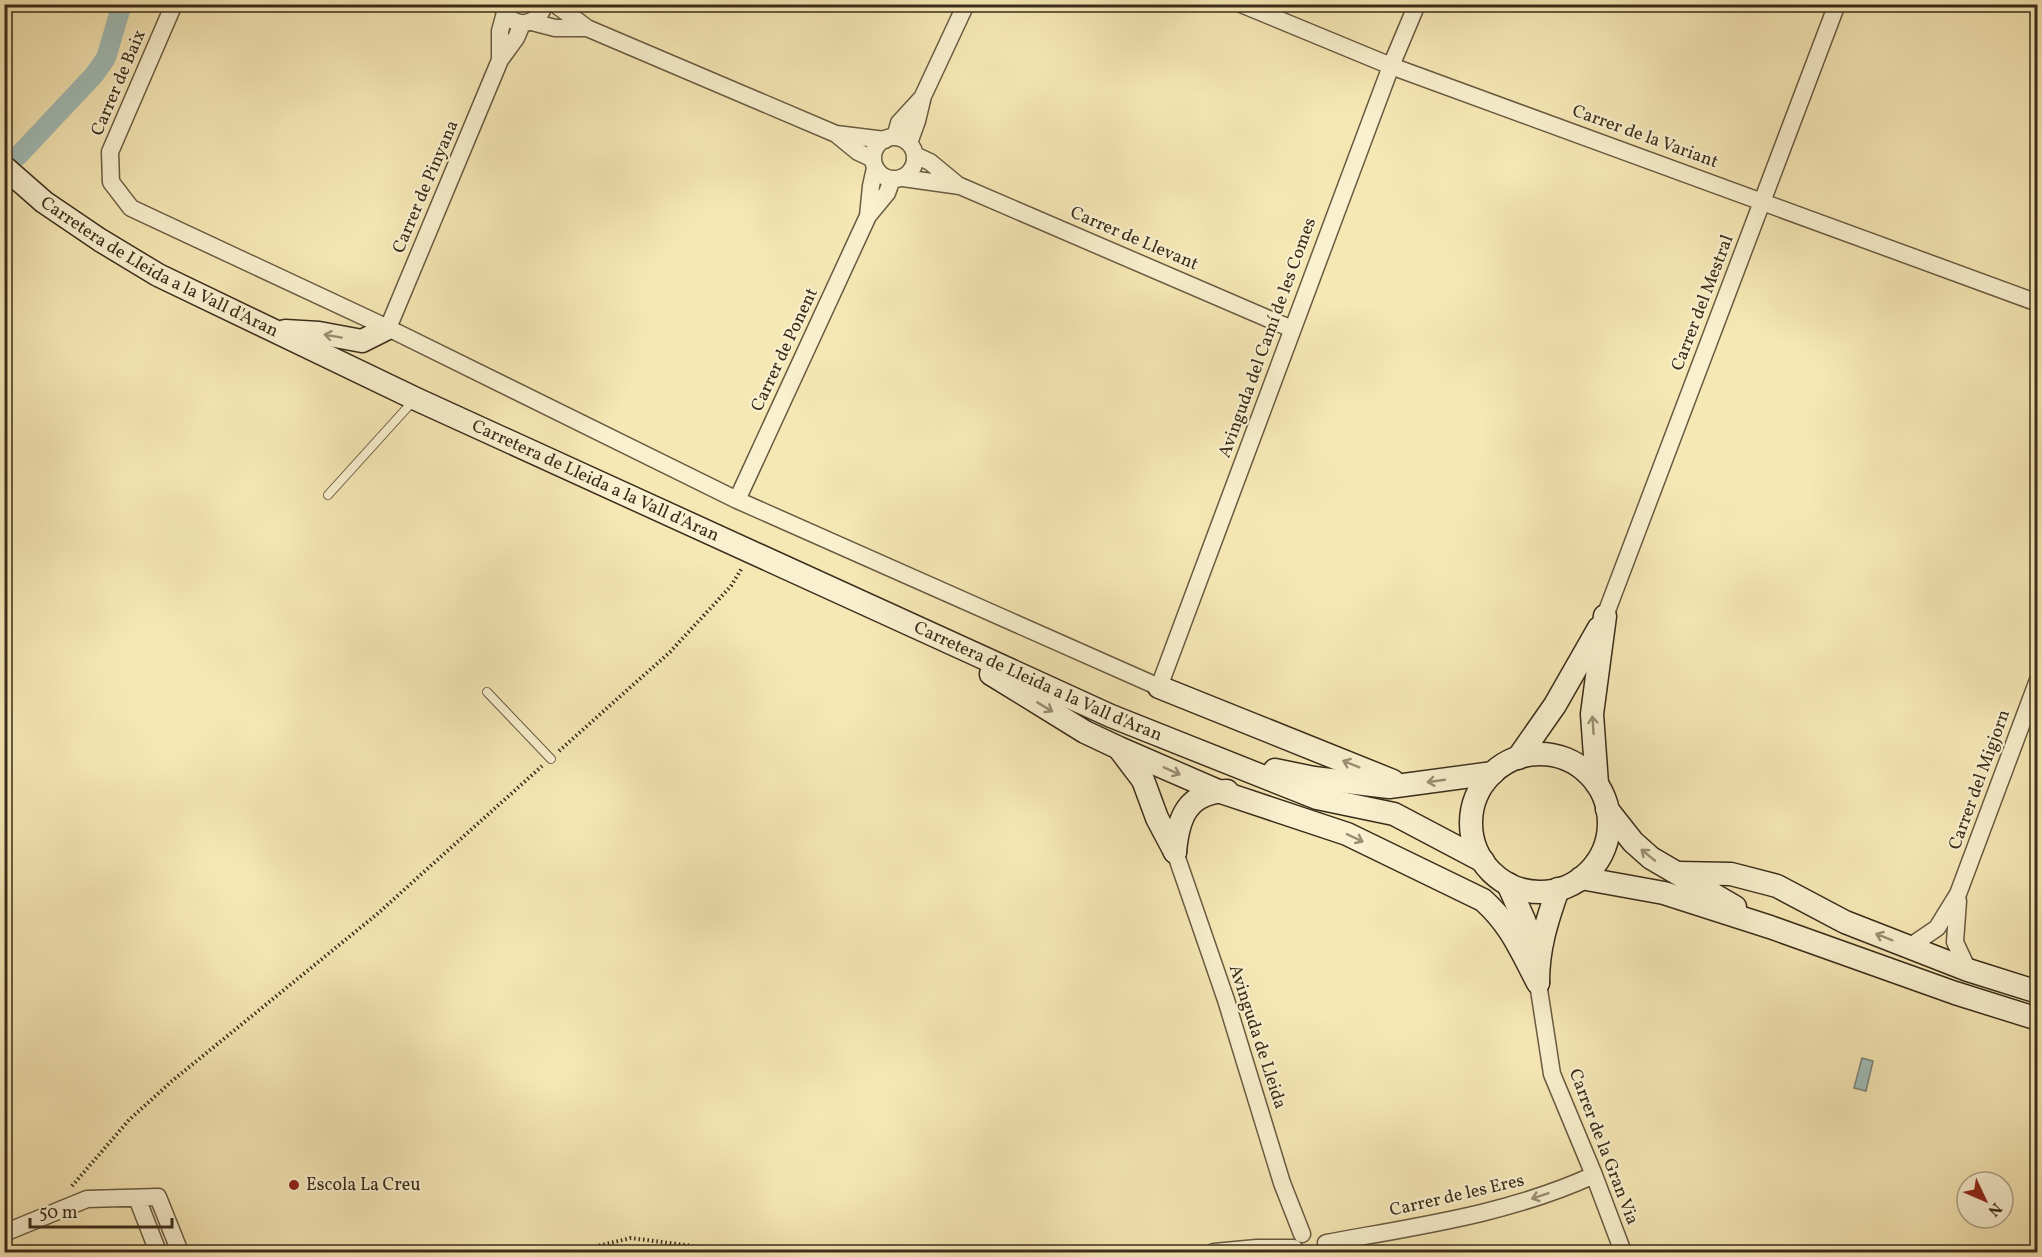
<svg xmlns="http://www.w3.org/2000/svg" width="2042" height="1257" viewBox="0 0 2042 1257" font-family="Vollkorn,serif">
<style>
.water{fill:#a1bdb8;stroke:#788379;stroke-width:1.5}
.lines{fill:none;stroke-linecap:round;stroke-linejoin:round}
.canal{stroke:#a1bdb8;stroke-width:20}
.lane-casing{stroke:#695b41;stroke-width:10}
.street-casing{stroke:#695b41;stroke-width:19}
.secondary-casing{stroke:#3a2c1a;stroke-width:25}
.path{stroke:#3a2c1a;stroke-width:4;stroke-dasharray:1.5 3;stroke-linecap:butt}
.lane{stroke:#f9f0cf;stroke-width:8}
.street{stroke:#f9f0cf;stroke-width:16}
.secondary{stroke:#f9f0cf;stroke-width:22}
.oneway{stroke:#9a8e74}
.poi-dot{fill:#8f2418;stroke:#f9f0cf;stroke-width:2}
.labels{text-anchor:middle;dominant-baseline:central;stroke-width:4.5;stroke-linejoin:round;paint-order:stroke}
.street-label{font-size:18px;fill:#3a2c1a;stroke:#f9f0cf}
.poi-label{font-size:18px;fill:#3a2c1a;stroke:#f9f0cf;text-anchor:start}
</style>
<rect width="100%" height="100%" fill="#f6e8b5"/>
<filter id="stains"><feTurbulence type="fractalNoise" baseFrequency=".00333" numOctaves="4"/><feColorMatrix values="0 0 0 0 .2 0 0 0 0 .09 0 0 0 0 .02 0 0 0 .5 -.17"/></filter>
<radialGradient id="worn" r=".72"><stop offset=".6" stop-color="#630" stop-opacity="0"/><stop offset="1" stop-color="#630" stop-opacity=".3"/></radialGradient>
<!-- water -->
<path class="water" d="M1862,1058L1873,1061L1866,1091L1854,1088Z"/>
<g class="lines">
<!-- canal -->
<path class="canal" d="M18,156L94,75L106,58L122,4"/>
<defs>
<path id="lane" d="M328,495L415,399
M487,692L551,759"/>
<path id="street" d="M174,4L110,152L111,182L131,208L388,328L737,500L1159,687L1391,66L1417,4
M502,4C507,30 539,29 544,4
M555,4L587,28L836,134L858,152L873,159
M1241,4L1391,66L2038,303
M532,22L555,28H587
M500,60V31L505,13
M836,134L885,140
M873 158a21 21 0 1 1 42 0a21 21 0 1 1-42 0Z
M895,137L899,123L921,99
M909,143L917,121L923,96L966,4
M915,155L930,162L959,186
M903,178L960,186L1292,329
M868,216L871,186L875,168
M388,328L500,60L516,38L522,24
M737,500L868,216L887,193L892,179
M1605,616L1837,4
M1175,852L1226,1000L1282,1183L1302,1234
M1958,901L1955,942L1968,970
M1909,947L1937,928L1958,894L2038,680
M1538,983L1552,1074L1594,1175L1623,1252
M137,1198L158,1252
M4,1233L87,1199L158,1197L180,1252
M1326,1243C1418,1226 1509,1214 1594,1175
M1214,1252L1257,1248H1294"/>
<g id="secondary">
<path id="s1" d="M4,167L44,202L100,240L158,275L416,399L1111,716L1317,798L1394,814L1483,861"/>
<path d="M285,331L319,333L362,341L388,328"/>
<path d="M991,674L1085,732L1119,748L1218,791L1347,834L1483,900C1511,925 1521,951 1538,983"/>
<path d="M1159,687L1393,781"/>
<path d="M1121,751L1143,780L1157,818L1175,852"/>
<circle cx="1540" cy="823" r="69"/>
<path d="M1518,758L1555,705L1599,628"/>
<path d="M1275,770L1314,778L1389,787L1493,773"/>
<path d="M1597,784L1592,714L1605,616"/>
<path d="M1607,809L1633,842L1651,858L1735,907"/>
<path d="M1175,852C1178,818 1187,792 1227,791"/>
<path d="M1678,873L1731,874L1777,886L1845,922L1968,970L2038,992"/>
<path d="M1581,878L1664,893L1770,927L1955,993L2038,1019"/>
<path d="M1508,884L1524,920L1538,958"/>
<path d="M1538,982C1538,948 1547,920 1558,889"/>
</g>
</defs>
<!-- lane casing -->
<use href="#lane" class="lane-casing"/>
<!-- street casing -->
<use href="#street" class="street-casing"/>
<!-- secondary casing -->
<use href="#secondary" class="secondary-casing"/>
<!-- path -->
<path class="path" d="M559,751L670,652L731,586L742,568
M72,1186L129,1120L172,1081L376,915L542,766
M583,1252L585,1249L631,1238L739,1252
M899,1252L939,1251L964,1252"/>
<!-- lane -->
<use href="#lane" class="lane"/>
<!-- street -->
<use href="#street" class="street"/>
<!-- secondary -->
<use href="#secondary" class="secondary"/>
</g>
<!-- one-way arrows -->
<defs><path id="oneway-shaft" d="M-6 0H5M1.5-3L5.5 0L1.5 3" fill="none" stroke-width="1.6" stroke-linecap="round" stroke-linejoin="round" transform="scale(1.5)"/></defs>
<g class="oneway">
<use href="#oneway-shaft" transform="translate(333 336) rotate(-170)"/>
<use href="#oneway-shaft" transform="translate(1045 707) rotate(31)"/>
<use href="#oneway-shaft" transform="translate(1593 725) rotate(-94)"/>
<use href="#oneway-shaft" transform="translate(1351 764) rotate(-158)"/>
<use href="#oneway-shaft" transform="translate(1172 771) rotate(24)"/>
<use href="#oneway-shaft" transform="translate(1436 781) rotate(172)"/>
<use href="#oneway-shaft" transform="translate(1355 838) rotate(25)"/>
<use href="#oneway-shaft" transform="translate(1648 855) rotate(-141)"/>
<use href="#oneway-shaft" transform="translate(1884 937) rotate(-158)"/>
<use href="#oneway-shaft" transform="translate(1540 1196) rotate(161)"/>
</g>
<!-- markers -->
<circle class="poi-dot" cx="294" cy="1185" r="6"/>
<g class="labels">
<!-- street labels -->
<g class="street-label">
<text transform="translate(119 83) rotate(-67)">Carrer de Baix</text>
<text transform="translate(1645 137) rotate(20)">Carrer de la Variant</text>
<text transform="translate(426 187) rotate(-67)">Carrer de Pinyana</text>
<text transform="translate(1134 239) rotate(23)">Carrer de Llevant</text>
<text stroke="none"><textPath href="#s1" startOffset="186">Carretera de Lleida a la Vall d'Aran</textPath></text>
<text transform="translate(1703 303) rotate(-69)">Carrer del Mestral</text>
<text transform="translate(1268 338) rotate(-70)">Avinguda del Camí de les Comes</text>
<text transform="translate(785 350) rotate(-65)">Carrer de Ponent</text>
<text stroke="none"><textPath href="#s1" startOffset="672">Carretera de Lleida a la Vall d'Aran</textPath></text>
<text stroke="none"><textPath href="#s1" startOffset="1158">Carretera de Lleida a la Vall d'Aran</textPath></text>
<text transform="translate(1980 780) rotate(-70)">Carrer del Migjorn</text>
<text transform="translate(1257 1037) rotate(72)">Avinguda de Lleida</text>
<text transform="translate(1603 1147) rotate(69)">Carrer de la Gran Via</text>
<text transform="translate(1457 1196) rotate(-13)">Carrer de les Eres</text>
</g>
<!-- poi labels -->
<g class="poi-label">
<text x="306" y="1185">Escola La Creu</text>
</g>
</g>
<!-- margin -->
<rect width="2042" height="1257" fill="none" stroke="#f6e8b5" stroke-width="24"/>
<rect x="6" y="6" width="2030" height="1245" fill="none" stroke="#3a2c1a" stroke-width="3"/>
<rect x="12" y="12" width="2018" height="1233" fill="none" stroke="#3a2c1a" stroke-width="1.5"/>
<!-- north arrow -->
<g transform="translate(1985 1200) rotate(134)"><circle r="28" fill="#f9f0cf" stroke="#ada287" stroke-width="1.5"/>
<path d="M0-4.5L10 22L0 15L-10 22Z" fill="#8f2418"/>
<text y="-9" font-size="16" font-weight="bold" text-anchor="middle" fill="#3a2c1a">N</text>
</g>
<!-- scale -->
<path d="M30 1218v9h142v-9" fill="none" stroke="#3a2c1a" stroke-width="3"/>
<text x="39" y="1218" font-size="18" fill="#3a2c1a" stroke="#f9f0cf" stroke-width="4.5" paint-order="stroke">50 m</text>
<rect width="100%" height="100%" filter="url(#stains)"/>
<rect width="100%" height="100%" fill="url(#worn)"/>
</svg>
